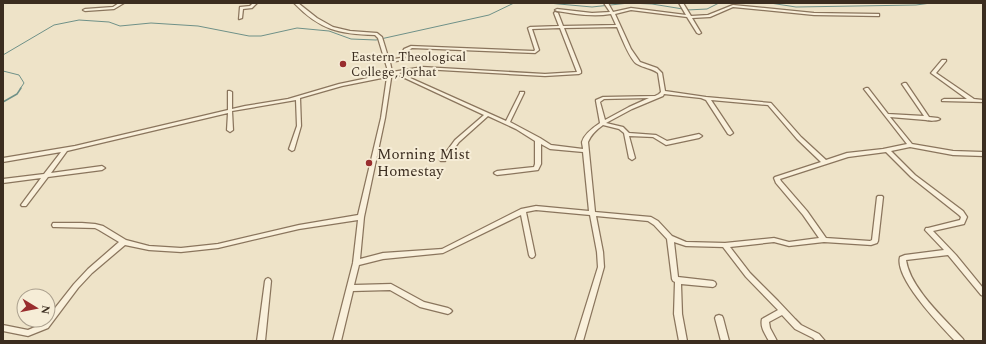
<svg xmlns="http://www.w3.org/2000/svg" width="986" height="344" viewBox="0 0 986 344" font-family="Spectral,serif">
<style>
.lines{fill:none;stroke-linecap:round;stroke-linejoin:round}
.stream-far1{stroke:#6f9188;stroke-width:1}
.stream{stroke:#6f9188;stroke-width:1.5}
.minor-casing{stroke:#8a755d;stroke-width:2.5}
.minor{fill:#f9f0db;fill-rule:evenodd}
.poi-dot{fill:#992d2e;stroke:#f6edd7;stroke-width:1.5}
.labels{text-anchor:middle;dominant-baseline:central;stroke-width:4;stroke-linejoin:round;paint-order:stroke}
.far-poi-label{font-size:13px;fill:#3b2d20;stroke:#f6edd7;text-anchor:start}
.poi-label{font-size:15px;fill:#3b2d20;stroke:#f6edd7;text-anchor:start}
</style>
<rect width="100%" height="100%" fill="#eee3c8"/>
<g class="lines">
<!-- stream-far1 -->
<path class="stream-far1" d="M548,3L592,7L629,3L652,4L683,9
M770,3L796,7L916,5L931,3
M687,10L707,9L719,3
M3,55L54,25L79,20L109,22L120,26L151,23L198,26L249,36H261L297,28L329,31L351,39L376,40L489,15L514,3
M3,71L19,75L24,83L20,89"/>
<!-- stream -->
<path class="stream" d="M3,102L17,94L21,88"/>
<defs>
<path id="minor" d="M119,3H124L114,9L85,11L83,10L85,9L113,7Z
M253,3H257L252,8L243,9L242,18L239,19L240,7L250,6Z
M294,3H298L317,18L333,27L350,31L377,33L382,37L389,60L400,58L404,49L411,46L534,51L535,50L528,28L530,27L559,26L554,13L555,12L558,13L563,26L616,25L611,14C593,17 575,14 557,11L555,10L557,9L592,13L610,12L604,3H608L613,12L631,8L686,15L679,3H683L691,16L708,15L733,5L814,13L879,14V16H878L814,15L733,7L710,17L692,18L701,33L699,34L697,33L687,17L631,10L615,14L631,49L640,62L657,68L662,73L665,91L706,97L771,103L801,137L826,160L847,153L883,149L907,144L864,89L866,88H868L888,114L924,116L902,84L904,83H906L929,117L938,118L940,119C938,121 929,121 926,120L890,117L912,144L953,151L983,152V156L953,155L910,147L891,151L915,175L963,211L967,217L964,224L933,231L956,255L983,288V296L981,295L948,255L906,260C910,288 944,318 963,339L964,341H955C941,326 894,278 900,257L905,255L944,250L925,230L926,228H928L960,220L961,217L959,215L911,177L886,152L848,157L780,179L781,181L807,211L826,238L870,241L872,240L877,197L878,196H882L883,197L878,241L877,243L871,245L824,242L789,246L774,242L730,247L750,273L778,301L795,319L801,325L819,334L825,341H816L813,338L795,329L782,315L769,322L770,328L777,341H769C765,334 760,327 762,319L778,310L746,277L723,247L686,246L674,242L678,277L713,281L715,282L716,284L715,286L713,287L681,284L682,314L687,341H679L674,314L675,282L673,281L672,279L667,239L654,225L648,221L596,216L603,252L604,267L583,341H575L598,267L597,252L590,215L536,210L526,212L535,255L534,257L532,258L530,257L529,255L521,215L443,253L383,259L359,265L354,285L391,284L424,302L448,308L450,309L452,311L450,313L448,314L420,307L390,290L353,291L341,341H333L353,263L358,220L299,229L218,248L181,252L149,250L125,245L92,273L78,288L48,328L28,336L3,331V325L28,330L42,324L45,320H48V317L74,284L88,269L119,242L99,230L95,228L55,227H53L52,225L53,223H82L95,224L103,226L126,240L149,246L181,248L218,244L299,225L358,215L381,118L387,77L342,86L300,98L301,126L294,150L292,151L289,149L297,126L296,100L232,111L233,130L230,132L227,130L228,113L67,151L51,173L102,166L105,168L102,170L48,177L26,206H22L21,205L41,178L3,183V179L44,174L61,152L3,162V158L75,146L228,110V91H230L232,92V109L245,106L288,99L339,84L387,74L388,71L378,38L375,35C339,34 320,30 294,3ZM617,27C621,36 630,60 637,64C644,68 651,68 658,73L661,92L659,94L655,96L603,97L596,100V101L600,123C594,127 584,134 582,142C582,144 583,147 583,149L551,145L540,138L510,122L524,93V92H520V93L506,121L399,73L423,69L545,76L579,74L581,73V71L564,28ZM560,28L577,72L545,74L423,67L392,72L390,62L403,60L407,51L412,48L535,53L539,50L532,29ZM392,72L484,115L455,140L441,159L440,160L441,161H445L459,142L488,116L516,129L535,141V164L534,167L497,171L495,172L494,173L495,174L497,175L538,170L541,164V144L550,149L583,152L589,211L536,206L521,209L442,249L383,253L360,259L364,217L385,118ZM664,94L701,98L706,100L728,134L730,135L733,133L711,100L768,105L797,139L821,162L775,177L774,178L776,183L803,215L819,238L789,242L774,238L725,243L686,242L672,236L658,221L651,217L595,212L588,142C591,135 596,130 603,125L619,129L624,133L629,158L632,160L635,158L629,136L653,137L666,145L699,138L702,136L699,134L667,141L656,135L629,133L623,127L606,123L632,109L663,96ZM649,98L629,107L605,120L600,102L604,99Z
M942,60H946V61L936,73L974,99L983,100V102L942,101V100L944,99H967L931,73Z
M268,278L270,279L271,281L265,341H257L265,281L266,279Z
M719,315L722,316L723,318L729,341H721L715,318L716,316Z"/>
</defs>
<!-- minor casing -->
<use href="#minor" class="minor-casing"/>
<!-- minor -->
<use href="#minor" class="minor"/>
</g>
<!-- markers -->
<g class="poi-dot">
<circle cx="343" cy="64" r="4"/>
<circle cx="369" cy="163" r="4"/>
</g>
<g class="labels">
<!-- far-poi labels -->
<g class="far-poi-label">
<text x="351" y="57">Eastern Theological<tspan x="351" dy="15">College, Jorhat</tspan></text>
</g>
<!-- poi labels -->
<g class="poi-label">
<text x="377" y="154">Morning Mist<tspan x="377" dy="17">Homestay</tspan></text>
</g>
</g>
<!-- border -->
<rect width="986" height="344" fill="none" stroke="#3b2d20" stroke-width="8"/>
<!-- north arrow -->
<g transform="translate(36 308) rotate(100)"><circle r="19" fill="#f6edd7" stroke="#aba08e"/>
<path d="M0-3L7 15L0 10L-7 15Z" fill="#992d2e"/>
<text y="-6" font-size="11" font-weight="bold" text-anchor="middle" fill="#3b2d20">N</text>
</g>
</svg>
